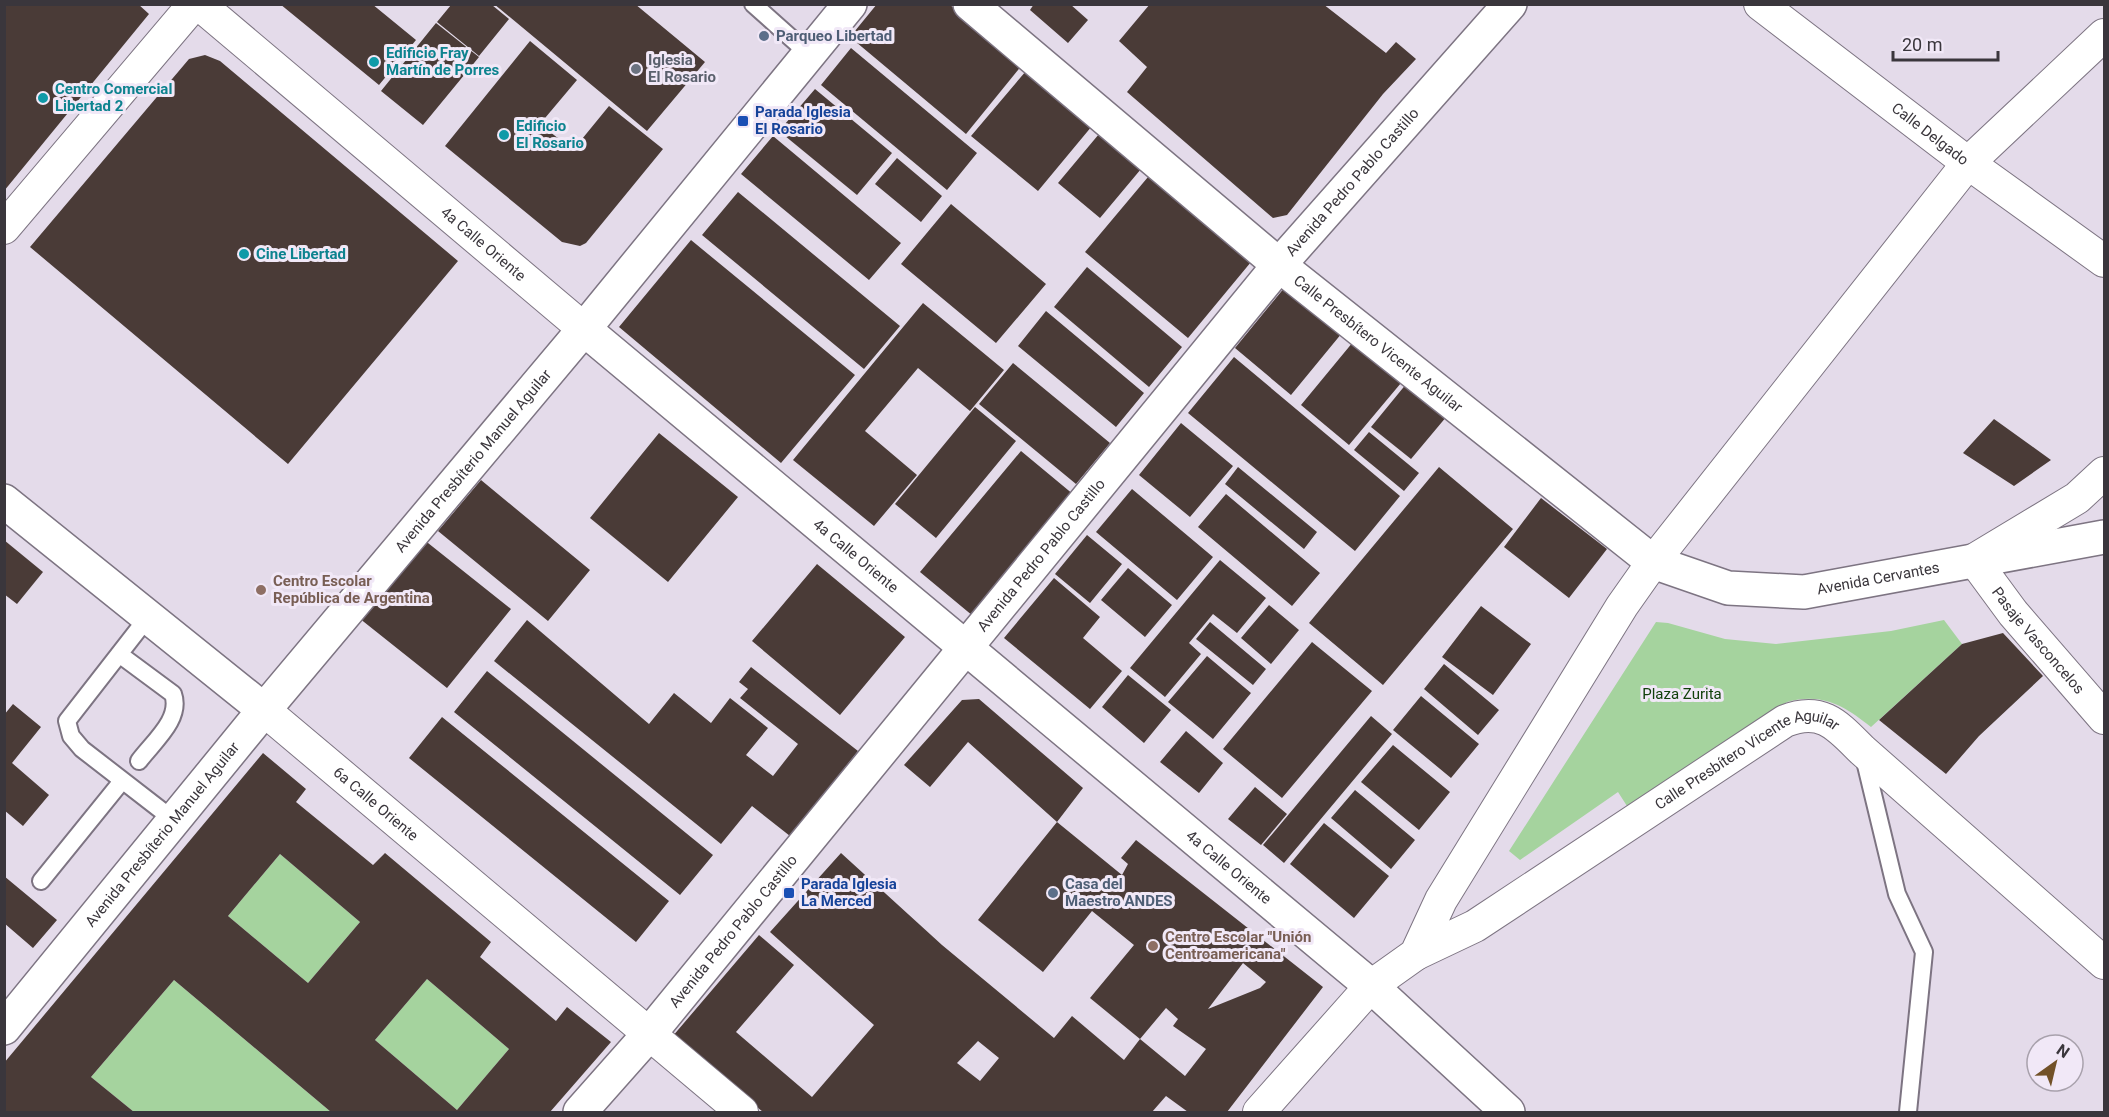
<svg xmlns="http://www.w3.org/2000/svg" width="2109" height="1117" viewBox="0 0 2109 1117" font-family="Roboto,sans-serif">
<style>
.green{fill:#a5d39e}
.building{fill:#4a3b37;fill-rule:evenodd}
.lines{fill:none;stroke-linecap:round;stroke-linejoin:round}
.lane-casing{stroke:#7d7482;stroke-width:20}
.street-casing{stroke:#7d7482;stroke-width:34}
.secondary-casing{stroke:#7d7482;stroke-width:36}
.lane{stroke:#fff;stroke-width:16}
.street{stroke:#fff;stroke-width:32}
.secondary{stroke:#fff;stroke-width:33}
.service-dot{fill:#5c6f8a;stroke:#f1e8f7;stroke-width:2}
.culture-dot{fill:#0f9aa8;stroke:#f1e8f7;stroke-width:2}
.worship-dot{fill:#6b7280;stroke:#f1e8f7;stroke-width:2}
.transit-dot{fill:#1a4fb4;stroke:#f1e8f7;stroke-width:2}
.education-dot{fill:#8d6e63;stroke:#f1e8f7;stroke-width:2}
.labels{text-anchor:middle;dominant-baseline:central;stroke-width:6;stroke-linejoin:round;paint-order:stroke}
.service-label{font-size:15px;font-weight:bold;fill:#4e5e75;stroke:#f1e8f7;text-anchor:start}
.culture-label{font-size:15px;font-weight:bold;fill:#0d838f;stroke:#f1e8f7;text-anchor:start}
.worship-label{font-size:15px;font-weight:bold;fill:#5b616d;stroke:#f1e8f7;text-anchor:start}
.transit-label{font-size:15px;font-weight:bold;fill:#164399;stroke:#f1e8f7;text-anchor:start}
.street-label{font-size:15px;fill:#3a363c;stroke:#f1e8f7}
.education-label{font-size:15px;font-weight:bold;fill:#785e54;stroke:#f1e8f7;text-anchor:start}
.park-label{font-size:15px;fill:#11400a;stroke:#f1e8f7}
</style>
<rect width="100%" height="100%" fill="#e4dbea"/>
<!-- green -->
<path class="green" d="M1944,620L1962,644L1871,727C1845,706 1822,692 1787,702L1627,806L1618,792L1520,860L1509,851L1656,622L1668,623L1725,639L1776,644L1891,631Z
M280,854L360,922L308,983L228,916Z
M427,979L509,1049L457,1110L375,1040Z
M174,980L331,1112H134L91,1077Z"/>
<!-- building -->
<path class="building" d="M4,4H138L149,14L4,191Z
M280,4H372L416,40L379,85Z
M494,4H635L705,62L647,131Z
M877,4H949L1022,65L966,134L850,37Z
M1034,4H1070L1088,20L1068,43L1030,10Z
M1150,4H1323L1386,53L1396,42L1416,59L1383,94L1287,215L1273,218L1127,92L1147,67L1119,41Z
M451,5H492L509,19L479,56L437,22Z
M436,23L479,57L423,125L381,91Z
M530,41L577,80L540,124L573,150L609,106L663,149L586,243L580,246L562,242L445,146Z
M851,48L977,153L947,190L821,85Z
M205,55L220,61L458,261L288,464L30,247L189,59Z
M1026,71L1092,126L1038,191L971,136Z
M815,89L892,153L857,195L779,131Z
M1099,134L1141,169L1100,218L1058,183Z
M773,136L901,243L869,280L741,174Z
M897,158L942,196L921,222L875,184Z
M1148,177L1251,262L1188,338L1085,252Z
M738,192L900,326L864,369L702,235Z
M951,204L1046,284L996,343L901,264Z
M691,240L855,375L781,463L619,327Z
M1087,267L1182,347L1149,387L1054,307Z
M1285,287L1342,333L1291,395L1235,348Z
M923,303L1004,370L970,411L918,368L865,431L917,475L874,526L793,460Z
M1046,311L1144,393L1116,427L1018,346Z
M1353,342L1401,383L1349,445L1301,405Z
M1234,357L1400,496L1355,551L1188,413Z
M1013,363L1110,443L1076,484L979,404Z
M1407,383L1447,416L1411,459L1371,427Z
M975,407L1016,441L936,538L895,504Z
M1994,419L2051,460L2014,486L1963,453Z
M1181,423L1233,466L1190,517L1139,475Z
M1369,432L1419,473L1404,491L1354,450Z
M659,433L738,497L668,582L590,518Z
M1021,451L1074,495L973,616L920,572Z
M1238,467L1317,532L1304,549L1225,484Z
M1439,467L1513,529L1383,685L1309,623Z
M481,480L590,570L548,621L438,531Z
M1132,489L1213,557L1177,600L1096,532Z
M1226,494L1320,573L1292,606L1198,527Z
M1541,498L1607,549L1569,598L1504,547Z
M1087,535L1122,564L1090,603L1055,574Z
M423,539L511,609L447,688L359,618Z
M4,540L43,572L17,604L4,594Z
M1220,560L1266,598L1237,633L1213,614L1189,643L1201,654L1165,697L1130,668Z
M817,564L905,637L840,715L752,641Z
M1128,568L1172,605L1145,637L1101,600Z
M1054,578L1100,617L1083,638L1122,671L1090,709L1004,638Z
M1269,605L1299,630L1271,664L1241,638Z
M1481,606L1531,644L1493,695L1442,657Z
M527,620L649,724L674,693L711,723L730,698L768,728L746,755L773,776L798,744L740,698L748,689L739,682L751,667L858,751L790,836L752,806L721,844L494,661Z
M1210,622L1266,669L1253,685L1196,639Z
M2003,633L2043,676L1979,736L1946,774L1879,720L1962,644Z
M1312,642L1372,691L1282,798L1223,749Z
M1207,656L1251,693L1213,739L1168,702Z
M1444,664L1499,710L1478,735L1424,689Z
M487,671L713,855L680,895L454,712Z
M1128,675L1171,710L1144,743L1102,707Z
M1421,696L1479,744L1451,778L1393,730Z
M979,699L1083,788L1057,822L1122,875L1128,864L1121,858L1136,840L1323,987L1227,1112H1188L1166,1096L1152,1112H763L672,1037L759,935L794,965L736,1032L812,1097L874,1025L770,932L841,853L942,945L1054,1038L1072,1016L1124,1060L1140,1039L1185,1076L1206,1049L1173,1026L1178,1019L1166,1008L1140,1039L1090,998L1134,945L1092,911L1043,972L978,920L1057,822L968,742L930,787L904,765L962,700ZM1243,963L1266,982L1260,988L1208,1009ZM978,1041L999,1058L980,1081L957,1063Z
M13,704L41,727L12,763L49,795L23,826L4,810V715Z
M1371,716L1392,734L1284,863L1263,845Z
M442,717L669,901L636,942L409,758Z
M1186,731L1223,763L1199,793L1160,762Z
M1393,745L1450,792L1419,830L1361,782Z
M263,753L306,789L296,802L373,865L385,853L491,942L480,957L556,1021L567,1007L611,1042L550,1112H331L174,980L91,1077L134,1112H4V1063ZM280,854L360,922L308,983L228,916ZM427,979L509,1049L457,1110L375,1040Z
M1255,787L1287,814L1261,845L1228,819Z
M1355,790L1415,840L1391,869L1331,818Z
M1324,823L1389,876L1354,918L1290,864Z
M4,876L57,920L33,948L4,923Z"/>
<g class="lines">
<defs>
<path id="lane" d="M753,4L809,54
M148,617L67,721L71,736L82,749L175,821
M119,654L173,694C182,719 153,742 139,761
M1864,757L1897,894L1924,952L1908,1112
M41,881L122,781"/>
<g id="street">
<path id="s1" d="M199,4L584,329"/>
<path id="s2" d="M1760,4L1968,163L2104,261"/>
<path d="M4,228L194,4"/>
<path id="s3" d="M2104,473L2077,498L1974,560L2013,613L2104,718"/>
<path id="s4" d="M264,710L742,1112"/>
<path id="s5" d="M1416,954L1475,926L1785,721C1822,706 1838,726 1862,750L2104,963"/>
<path d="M1259,1112L1371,986L1416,954L1441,900L1622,606L1653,562L1968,163L2104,35"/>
</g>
<g id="secondary">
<path id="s6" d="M970,4L1279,265L1653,562L1728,588L1804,592L2104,537"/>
<path id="s7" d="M584,329L1371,986L1508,1112"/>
<path d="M4,501L264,710"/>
<path id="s8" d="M4,1028L264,710L584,329L850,4"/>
<path id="s9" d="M580,1112L650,1033L1279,265L1510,4"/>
</g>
</defs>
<!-- lane casing -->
<use href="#lane" class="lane-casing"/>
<!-- street casing -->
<use href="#street" class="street-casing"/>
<!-- secondary casing -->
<use href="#secondary" class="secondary-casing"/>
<!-- lane -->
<use href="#lane" class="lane"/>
<!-- street -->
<use href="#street" class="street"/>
<!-- secondary -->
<use href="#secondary" class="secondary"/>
</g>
<!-- markers -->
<g class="service-dot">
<circle cx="764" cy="36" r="6"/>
<circle cx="1053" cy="893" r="6"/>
</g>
<g class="culture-dot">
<circle cx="374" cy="62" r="6"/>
<circle cx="43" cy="98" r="6"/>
<circle cx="504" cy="135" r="6"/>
<circle cx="244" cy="254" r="6"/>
</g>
<circle class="worship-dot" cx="636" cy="69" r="6"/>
<g class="transit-dot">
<rect x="737" y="115" width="12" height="12" rx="3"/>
<rect x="783" y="887" width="12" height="12" rx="3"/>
</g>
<g class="education-dot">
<circle cx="261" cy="590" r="6"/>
<circle cx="1153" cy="946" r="6"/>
</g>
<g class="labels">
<!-- service labels -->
<g class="service-label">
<text x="776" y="36">Parqueo Libertad</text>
<text x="1065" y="884">Casa del<tspan x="1065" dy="17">Maestro ANDES</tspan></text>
</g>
<!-- culture labels -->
<g class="culture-label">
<text x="386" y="53">Edificio Fray<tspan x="386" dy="17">Martín de Porres</tspan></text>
<text x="55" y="89">Centro Comercial<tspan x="55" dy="17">Libertad 2</tspan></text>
<text x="516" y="126">Edificio<tspan x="516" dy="17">El Rosario</tspan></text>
<text x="256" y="254">Cine Libertad</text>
</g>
<!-- worship labels -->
<g class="worship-label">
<text x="648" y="60">Iglesia<tspan x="648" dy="17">El Rosario</tspan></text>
</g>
<!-- transit labels -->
<g class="transit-label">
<text x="755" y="112">Parada Iglesia<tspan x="755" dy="17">El Rosario</tspan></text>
<text x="801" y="884">Parada Iglesia<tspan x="801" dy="17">La Merced</tspan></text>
</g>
<!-- street labels -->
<g class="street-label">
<text stroke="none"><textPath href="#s2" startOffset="214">Calle Delgado</textPath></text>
<text stroke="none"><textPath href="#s9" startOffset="1209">Avenida Pedro Pablo Castillo</textPath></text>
<text stroke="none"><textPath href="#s1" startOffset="372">4a Calle Oriente</textPath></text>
<text stroke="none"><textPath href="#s6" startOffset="531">Calle Presbítero Vicente Aguilar</textPath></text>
<text stroke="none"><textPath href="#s8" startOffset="736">Avenida Presbíterio Manuel Aguilar</textPath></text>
<text stroke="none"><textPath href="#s7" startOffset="354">4a Calle Oriente</textPath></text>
<text stroke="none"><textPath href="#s9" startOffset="723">Avenida Pedro Pablo Castillo</textPath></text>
<text stroke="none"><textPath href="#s6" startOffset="1113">Avenida Cervantes</textPath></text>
<text stroke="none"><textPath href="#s3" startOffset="260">Pasaje Vasconcelos</textPath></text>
<text stroke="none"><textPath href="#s5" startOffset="388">Calle Presbítero Vicente Aguilar</textPath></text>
<text stroke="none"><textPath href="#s4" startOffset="146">6a Calle Oriente</textPath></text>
<text stroke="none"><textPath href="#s8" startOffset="250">Avenida Presbíterio Manuel Aguilar</textPath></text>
<text stroke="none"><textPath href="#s7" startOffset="840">4a Calle Oriente</textPath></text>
<text stroke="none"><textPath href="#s9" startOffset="237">Avenida Pedro Pablo Castillo</textPath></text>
</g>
<!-- education labels -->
<g class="education-label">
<text x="273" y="581">Centro Escolar<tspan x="273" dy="17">República de Argentina</tspan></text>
<text x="1165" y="937">Centro Escolar "Unión<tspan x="1165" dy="17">Centroamericana"</tspan></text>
</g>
<!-- park labels -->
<g class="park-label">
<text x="1682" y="694">Plaza Zurita</text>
</g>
</g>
<!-- border -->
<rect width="2109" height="1117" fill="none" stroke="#3a363c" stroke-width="12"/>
<!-- north arrow -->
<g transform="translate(2055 1063) rotate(34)"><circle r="28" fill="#f1e8f7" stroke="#a8a1ac" stroke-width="1.5"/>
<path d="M0-4.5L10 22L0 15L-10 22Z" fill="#725128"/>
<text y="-9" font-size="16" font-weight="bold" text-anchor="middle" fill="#3a363c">N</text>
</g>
<!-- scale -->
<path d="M1893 51v9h105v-9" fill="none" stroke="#3a363c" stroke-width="3"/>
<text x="1902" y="51" font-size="18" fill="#3a363c" stroke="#f1e8f7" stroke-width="4.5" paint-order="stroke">20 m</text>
</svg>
